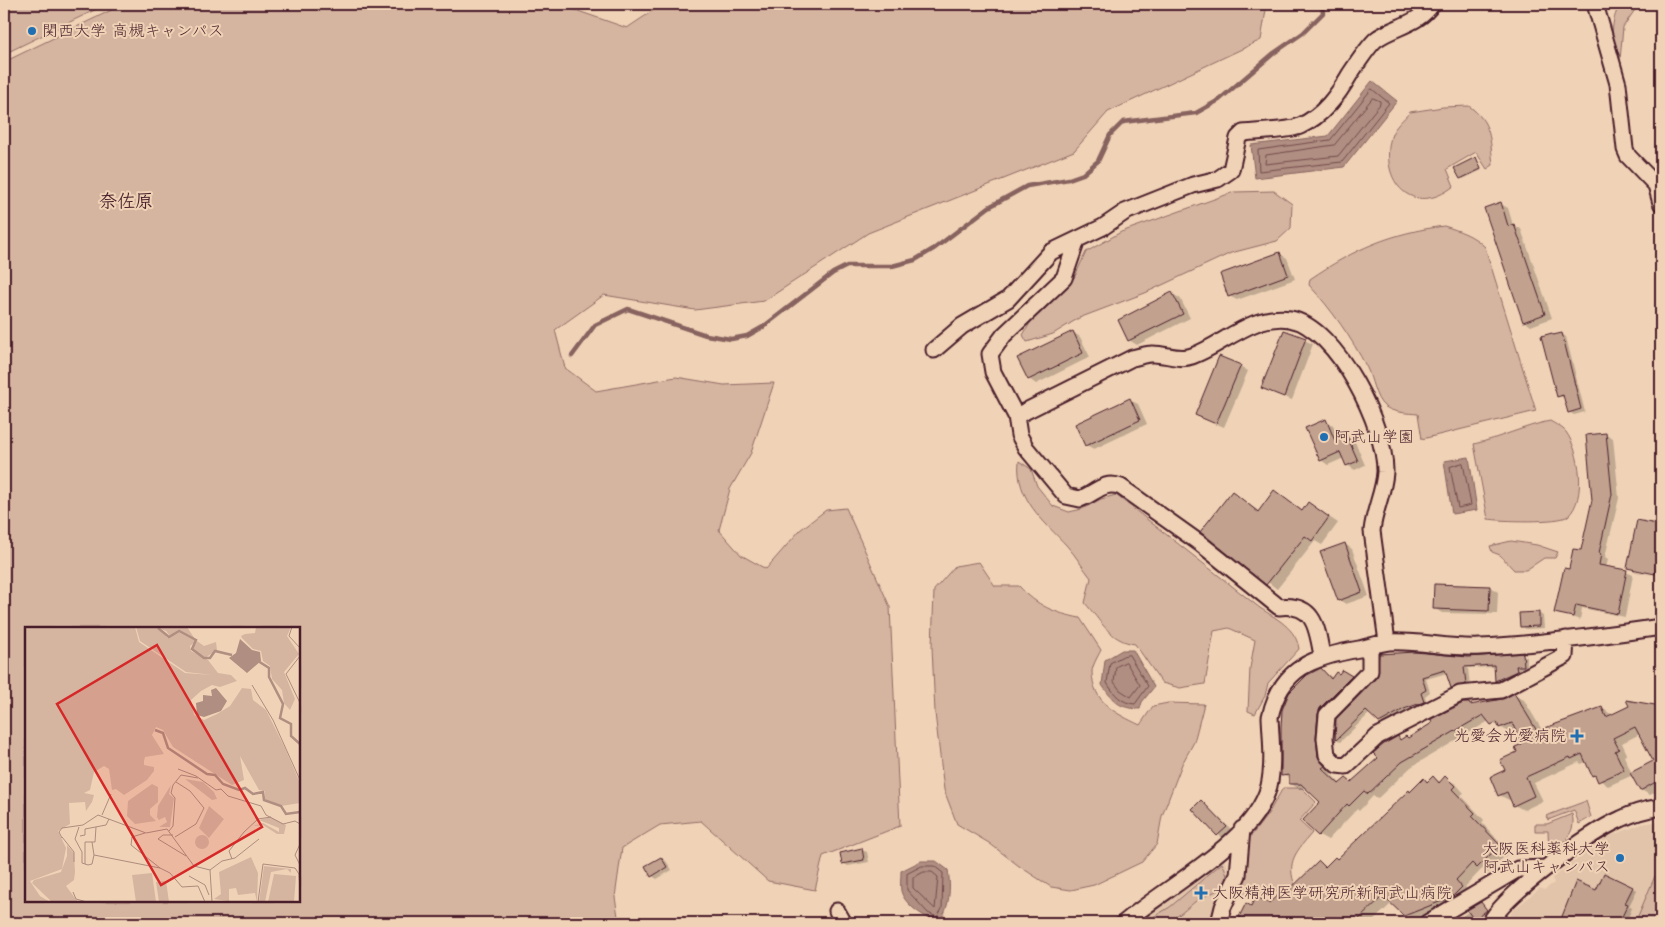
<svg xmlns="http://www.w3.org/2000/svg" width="1665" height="927" viewBox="0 0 1665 927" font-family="Kalam,'Klee One',sans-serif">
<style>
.built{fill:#e2c4aa}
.green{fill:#d5b5a0;stroke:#906a66;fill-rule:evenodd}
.water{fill:#b08e81;stroke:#87625f}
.shadow{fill:#0003;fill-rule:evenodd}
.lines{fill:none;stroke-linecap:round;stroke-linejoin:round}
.shore{stroke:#734b4d;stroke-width:1}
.stream{stroke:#87625f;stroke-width:4.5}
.building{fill:#c2a18f;stroke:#4a1f2b}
.street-casing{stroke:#4a1f2b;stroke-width:19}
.street{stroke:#f0d3b6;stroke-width:15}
.poi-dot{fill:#1f6fb2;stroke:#f0d3b6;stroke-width:2}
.labels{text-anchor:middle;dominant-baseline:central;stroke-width:4;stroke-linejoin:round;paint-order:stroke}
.poi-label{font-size:16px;fill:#4a1f2b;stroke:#f0d3b6;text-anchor:start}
.neighbourhood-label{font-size:18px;font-weight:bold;fill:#4a1f2b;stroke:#f0d3b6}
.inset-river{fill:none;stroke:#b08e81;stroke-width:2.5}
.inset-road{fill:none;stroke:#ae8b7e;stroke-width:1}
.view{fill:#d62828;fill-opacity:0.15;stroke:#d62828;stroke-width:2.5}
.inset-edge{fill:none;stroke:#4a1f2b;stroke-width:2.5}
</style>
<rect width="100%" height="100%" fill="#f0d3b6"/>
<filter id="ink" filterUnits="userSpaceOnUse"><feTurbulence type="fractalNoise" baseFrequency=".02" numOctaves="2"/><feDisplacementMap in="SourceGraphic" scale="10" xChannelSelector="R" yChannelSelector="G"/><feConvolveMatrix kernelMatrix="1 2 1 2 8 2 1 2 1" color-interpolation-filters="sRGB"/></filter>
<g filter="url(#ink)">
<!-- built -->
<path class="built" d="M1661,821V923H1506L1513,910L1540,888L1544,890L1554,883L1552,878L1607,837L1642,824Z
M1223,859L1227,864L1229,877L1212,923H1137L1185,890Z"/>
<!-- green -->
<path class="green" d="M4,4H107L4,54Z
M124,4H558L627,28L663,4H1267L1261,40L1108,112L1074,151L868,233L764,301L695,310L604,295L555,330L565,368L596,391L676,377L724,385L774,383L751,453L730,489L719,530L741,555L766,569L800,530L826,510L846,508L890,607L900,826L823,856L815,890L768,881L701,821L660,825L622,848L615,897L619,923H4V62ZM26,628H299V901H26Z
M1620,4H1639L1623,27L1620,60L1617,58C1611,38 1610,23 1620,4Z
M1469,106C1492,123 1490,139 1493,165L1487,169L1476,152L1447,169L1454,186C1412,219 1379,181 1391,137C1393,128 1404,119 1410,112L1443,107Z
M1274,191L1292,204L1291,228L1277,241L1231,253L1145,293L1079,318L1053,334L1027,342L1023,335L1030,323L1061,293L1074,278L1086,252L1121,232L1234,192Z
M1444,226C1460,231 1473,235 1485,247L1536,411L1422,439L1418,414C1407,413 1393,413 1384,406C1375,399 1372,378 1367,368C1351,337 1332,310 1309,285L1310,279C1354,249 1391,233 1444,226Z
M1550,421C1555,424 1563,428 1566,432C1580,451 1587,499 1568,516C1560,523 1499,521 1488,519L1474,444C1500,438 1524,426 1550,421Z
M1019,461L1031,469L1037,486L1053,506L1069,512L1082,509L1101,499L1116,495L1260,608C1277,619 1296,628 1299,649L1268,683L1265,696L1255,714L1248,711L1250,668L1255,640L1229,628L1214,631L1205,684L1180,688L1162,683L1135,644C1110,641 1101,621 1085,603L1091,578C1083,568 1076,556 1067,546C1044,521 1015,499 1019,461Z
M1511,541L1537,545L1558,552L1555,558H1544L1526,570H1514L1500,555L1492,552L1490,546Z
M979,562L995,586H1019C1037,606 1055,613 1080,618L1101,650C1098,656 1092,666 1092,672C1093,703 1115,713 1140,725L1153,706L1168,703L1204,704L1194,742L1182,764L1162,816L1157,844L1142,862L1094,885L1071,890L1051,887L1019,866L989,843L957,824L944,790L935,713L932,647L934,590L955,566Z
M1283,788H1302L1316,802L1299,821L1312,833C1293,855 1285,864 1298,893L1293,902L1279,889L1268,897L1254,894L1250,898L1238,893L1242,882L1248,840L1268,814Z
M1586,801L1591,817L1579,824L1574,810L1548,820L1546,816Z
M1572,814C1577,834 1563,842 1549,854L1548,831H1535V824H1547Z
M1222,863C1238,890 1210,891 1196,901C1187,908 1177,918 1167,922C1161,925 1150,923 1143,923L1170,907Z
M1655,876L1661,879V923H1635Z"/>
<!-- water -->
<path class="water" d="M1372,81L1397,101L1344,167L1255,178L1251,145L1328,136Z
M1469,457L1477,510L1452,514L1444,461Z
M1122,650H1133L1154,687L1142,702L1140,709C1118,708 1114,702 1102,685L1105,660Z
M921,861H936L948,870C951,888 950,907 939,923C926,918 905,906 901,891C900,885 901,877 901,871Z"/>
<!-- shadow -->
<path class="shadow" d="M1476,159L1482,170L1463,179L1461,178Z
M1501,204L1508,208L1513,225L1521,229L1552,318L1531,326L1524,321Z
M1280,254L1287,258L1295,279L1237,300L1229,296Z
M1172,294L1180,298L1190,318L1137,345L1129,340L1119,321Z
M1284,331L1313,344L1292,400L1263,388Z
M1073,332L1080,337L1090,357L1036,384L1029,379Z
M1562,334L1566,337L1585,412L1574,415L1569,412L1565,398L1558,396Z
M1240,366L1248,371L1224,427L1196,415Z
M1130,400L1138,404L1147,424L1094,449L1086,445Z
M1325,421L1333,425L1340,440L1347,437L1355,442L1365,465L1355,470L1347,465L1344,458L1328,465L1321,460Z
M1606,434L1613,438L1619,498L1605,557L1608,559L1606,568L1626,572L1633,575L1625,617L1582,608L1580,620L1556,612L1570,571L1582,552Z
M1233,493L1260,512L1284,498L1303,511L1308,503L1338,523L1322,545L1315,541L1277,589L1202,532Z
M1638,521L1661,526V577L1636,572L1628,567ZM1635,568L1661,574L1660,577L1635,571Z
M1345,544L1352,549L1369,596L1346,604L1339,600Z
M1435,585L1490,587L1498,592L1497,614L1442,613L1434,608Z
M1538,613L1543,616L1544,628L1526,629L1521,626Z
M1523,655L1527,657V668H1520V673L1500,683L1496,680L1495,667L1468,668L1470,686L1456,690L1452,687L1447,673L1426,679L1430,692L1425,696L1427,704L1409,711L1384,725L1370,713L1340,742L1336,740L1337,720L1378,678L1469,658Z
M1321,670L1333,678L1342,672L1360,682L1329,714L1327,763L1333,772L1331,774L1341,784L1352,783L1398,738L1402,740L1409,739L1469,704L1473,706L1503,700L1514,695L1524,700L1542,730L1602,708L1612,715L1631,706L1629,702L1661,707V789L1650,795L1641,790L1633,775L1608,786L1593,775L1586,762L1581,764L1579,762L1534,783L1543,801L1524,810L1514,805L1512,799L1509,800L1499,795L1507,771L1523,744L1517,730L1509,732L1489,721L1411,767L1378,798L1373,796L1359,811L1357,809L1328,840L1319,835L1321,802L1308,788L1299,789L1290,783V779L1283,775L1291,693L1299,683ZM1640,734L1655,762L1632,774L1624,756L1627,754L1622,743Z
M1433,778L1441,782L1445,778L1456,784L1464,793L1461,795L1484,820L1482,823L1509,852L1488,873L1482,869L1465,887L1472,893L1463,902L1415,921L1392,903L1371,923H1245L1252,908L1270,904L1280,894L1284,896L1319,863L1327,867L1337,860L1424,780L1428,782Z
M1201,802L1231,829L1222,838L1194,809Z
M862,850L867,852L869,862L848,866L843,863Z
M661,858L666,861L672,870L657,879L652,876L646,867Z
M1632,888L1637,890L1629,906L1632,908L1626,923L1567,921L1597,891Z
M1481,903L1491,914L1486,923H1452Z
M1000,920L1005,923H994Z"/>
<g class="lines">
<!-- shore -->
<path class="shore" d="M1372,89L1389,103L1342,162L1259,171L1258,150L1330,140Z
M1373,98L1380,101V104L1338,156L1265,164L1266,155L1334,145Z
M1463,463L1471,505L1458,508L1450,467Z
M1129,655L1148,686L1135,704C1121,703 1114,694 1107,683L1110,663L1123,656Z
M1126,662L1140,685L1131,697L1120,690L1114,682L1116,667Z
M922,866H934L943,873L942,909L937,917L928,913L907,890V874Z
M924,872H932L938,877L935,909L913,888V878Z"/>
<!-- stream -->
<path class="stream" d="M572,356L595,325L628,309L706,335L731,339L747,336L763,327L833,273L847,266H892L915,260L935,248L989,207L1027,186L1069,179L1083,174L1098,161L1110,135L1123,122L1196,113L1219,100L1274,53L1303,33L1323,13L1322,4"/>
</g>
<!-- building -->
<path class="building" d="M1476,157L1481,169L1460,179L1454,168Z
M1501,202L1508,226L1514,224L1545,314L1523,322L1484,208Z
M1280,252L1288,275L1228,297L1220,274Z
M1172,292L1183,314L1128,341L1118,320Z
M1284,330L1306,338L1284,397L1261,388Z
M1073,331L1083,353L1028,380L1017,358Z
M1552,333L1553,335L1562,333L1581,409L1568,413L1563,395L1557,397L1541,336Z
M1219,356L1241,365L1216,424L1195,415Z
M1130,398L1140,420L1085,446L1075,424Z
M1326,419L1335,441L1347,436L1358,461L1346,466L1340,452L1320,461L1305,428Z
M1606,433L1612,494L1599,553L1601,554L1599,565L1627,570L1618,614L1576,605L1573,617L1554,613L1564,568L1569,569L1573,549L1581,550L1592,500L1586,435Z
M1274,490L1302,511L1308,502L1329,517L1312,541L1305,536L1266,585L1200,532L1232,491L1258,512Z
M1637,520L1661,525V544L1655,574L1627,568Z
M1345,543L1362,592L1338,601L1320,552Z
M1434,584L1490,586L1489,611L1433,609Z
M1539,612V626L1520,627L1519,613Z
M1415,652L1468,657L1523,653L1524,666H1516L1517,671L1495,681L1494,665L1464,667L1466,684L1451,688L1445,670L1422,677L1426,690L1421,693L1424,702L1404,709L1379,723L1366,711L1335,741L1336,719L1377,677L1379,654Z
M1321,668L1331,679L1336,672L1339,674L1342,670L1352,676L1320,708L1318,714L1316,737L1318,757L1325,766L1322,768L1339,784L1346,778L1351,782L1378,758L1373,753L1384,744L1398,736L1400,740L1406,736L1408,738L1432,723L1431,719L1463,703H1469L1470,705L1502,699L1514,693L1537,731L1602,707L1606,717L1629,706L1626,700L1661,706V779L1640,791L1630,773L1653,761L1635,727L1613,738L1619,749L1615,751L1624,770L1598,782L1595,775L1592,776L1582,754L1571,759L1570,757L1526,777L1534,796L1513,806L1507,792L1498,796L1490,777L1505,770L1500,760L1517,752L1515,747L1522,744L1512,723L1499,728L1497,722L1491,725L1483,715L1402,762L1368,794L1364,791L1349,806L1347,804L1318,836L1302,821L1320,802L1301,784H1289V775L1281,776V727L1282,710L1289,693L1307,675Z
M1433,776L1439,783L1445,776L1455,786L1452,789L1475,813L1472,816L1500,845L1477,868L1472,863L1456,880L1462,887L1452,897L1404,916L1383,896L1355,923H1244L1245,920L1239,917L1246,903L1251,906L1254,900L1259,898L1269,903L1280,893L1283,896L1319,861L1325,867L1335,857L1337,859L1409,790L1410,792L1424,778L1427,782Z
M1201,800L1227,827L1217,836L1192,809Z
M862,848L864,860L842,864L840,853Z
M661,857L667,867L651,877L645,866Z
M1604,873L1633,887L1625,903L1628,904L1619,923H1570L1561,919L1576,881L1596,890Z
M1481,902L1487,910L1474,920L1467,910Z"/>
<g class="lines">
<defs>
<path id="street" d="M1595,4L1618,84L1625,149L1628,156L1656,185L1661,203
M1077,240L1064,278L1004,335L990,354L993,372L1016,416L1019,435L1026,448L1066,496L1080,499C1095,494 1103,480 1121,487L1201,544L1279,607C1315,603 1317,628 1322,656
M934,350L962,326L1008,299L1051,252L1103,227L1125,212L1193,185L1218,179L1231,170L1238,138L1243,133C1257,131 1290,131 1300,126C1323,116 1338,95 1350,74C1354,68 1372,41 1378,38C1396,26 1419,24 1432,4
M1016,416L1132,358C1138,357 1145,354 1151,354C1165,353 1178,361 1192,356C1223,345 1253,313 1290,319C1337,327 1386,428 1385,472C1384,492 1374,510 1372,531L1387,642
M1370,647V671L1327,715L1325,738L1327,755L1337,765L1346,766L1378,736L1460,694L1501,690L1565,656L1566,639
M837,911L844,923
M1124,923C1165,887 1255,842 1269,786C1274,764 1271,739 1270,717C1281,667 1314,657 1359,649C1369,647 1379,643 1389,642C1419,640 1450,649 1480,647C1540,644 1601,636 1661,627
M1219,923L1223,907L1238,875L1242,829
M1427,923L1518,869L1546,868
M1490,923C1505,894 1589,833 1621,819C1633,813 1648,809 1661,807"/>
</defs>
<!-- street casing -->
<use href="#street" class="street-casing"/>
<!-- street -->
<use href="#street" class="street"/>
</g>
</g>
<!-- markers -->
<g class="poi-dot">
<circle cx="32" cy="31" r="5"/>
<circle cx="1324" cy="437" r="5"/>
<path d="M1574.5 728.5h5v5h5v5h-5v5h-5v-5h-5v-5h5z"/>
<circle cx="1620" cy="858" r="5"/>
<path d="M1198.5 885.5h5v5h5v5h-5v5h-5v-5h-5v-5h5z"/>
</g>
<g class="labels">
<!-- poi labels -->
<g class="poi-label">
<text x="42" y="31">関西大学 高槻キャンパス</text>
<text x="1334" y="437">阿武山学園</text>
<text x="1566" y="736" text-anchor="end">光愛会光愛病院</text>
<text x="1610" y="849" text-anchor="end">大阪医科薬科大学<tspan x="1610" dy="18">阿武山キャンパス</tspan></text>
<text x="1212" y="893">大阪精神医学研究所新阿武山病院</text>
</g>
<!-- neighbourhood labels -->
<g class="neighbourhood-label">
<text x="126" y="202">奈佐原</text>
</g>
</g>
<!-- overview -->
<g transform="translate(25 627)">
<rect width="275" height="275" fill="#f0d3b6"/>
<path d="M0,0H110L114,15L160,46L187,48L161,45L115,14L111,0H162L170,12L153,3L145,9L141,4L133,1L143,11L153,5L171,14L165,19L166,24L183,33L193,46L206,48L212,54L195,60L187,58L176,64L166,73L169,88L179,93L192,87L205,79L217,61L226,62L228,73L241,83L260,121L275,156V176L256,179L240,172V164L234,163L215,129L219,153L207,158L148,120L138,103L131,100L127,108L139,127L120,130L119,134V138L129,140V144L122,153L99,168L91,162L87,163L84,142L79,139L69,145L65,163L59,166L69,168L67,175L61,184L60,175L44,176L45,197L33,204L41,221L37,242L5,254L15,269L25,275H0ZM231,0H266L262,9L274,27L259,45L270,72L265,83L259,76L257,63L247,52L245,39L238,34L236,24L228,22L217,11L216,9L220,7L230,6ZM172,14L179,19L191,15L192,23L180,31L167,22ZM160,152L178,155L189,165L192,172L187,173ZM127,157L133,160V175L125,182V188L131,194L110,197L102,189L103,174ZM146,158L144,167L149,171L145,200H134L142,195L140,190L134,193L132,190L133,179ZM184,179L199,192L184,211L174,201ZM246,190L261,198L259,207H252L238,198L228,199L238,196L254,205V201L234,193ZM170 215a7 7 0 1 1 14 0a7 7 0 1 1-14 0ZM42,218L49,226L50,245L49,253L41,259L53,275H27L7,256L9,253L36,245L42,229ZM226,230L233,246L232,275L230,266L213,268L211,261L204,262V274L189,272L196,267L194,245ZM239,239L266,242V246L262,242L246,245L240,275H234ZM127,246L131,275H111L107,248ZM249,247L271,249L269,275H243ZM141,254L144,275H134L131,255Z" fill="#d5b5a0"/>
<path d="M215,12L227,23L235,25L236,34L222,46L204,31L211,26ZM191,61L202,74L196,84L179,90L172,88L171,76L178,74V68L187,69L186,63Z" fill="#b08e81"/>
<path class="inset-river" d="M133,1L144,10L154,4L171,13L167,22L179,31H185L190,24L207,28M233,34L244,41V50L258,77L255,91L266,97V109L275,117M130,103L138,106L143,121L182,147L190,148L198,157L214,163L220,161L228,167L238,165L239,173L256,179L261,187L275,185"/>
<path class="inset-road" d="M267,0L264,9L275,21M275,29L261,47L275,76M227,58L248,93L275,153M153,142L171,149L191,163L196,162L203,169L236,179L241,188L258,197L270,194L275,197M77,188L86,167M54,200L50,212L57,225V236L63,238L67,237L69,228L67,215M144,204L148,199L150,171L146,166L148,158L156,148L173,151M120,206L107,210L106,218L135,241M148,208H138L133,212L161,229M55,209L60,208V202L81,198L84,192M37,210L49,225V235M150,210L171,197L179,181L165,164L151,155M37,211L34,205L37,201L58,198L73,188L121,206L142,202L169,239L185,243L187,275M275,217L270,228L275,238M69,228L135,241L145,246L157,260L173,259L180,275M207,232L204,224L219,205L233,192L246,190M60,237V215H70L71,200M185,243L197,234L210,231L234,212M164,249L180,258L184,268M48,265L51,272L62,275M233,275L238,237L270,241L274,247L275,264"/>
<path class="view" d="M132,18L237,200L136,258L32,77Z"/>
<rect width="275" height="275" class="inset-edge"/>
</g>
<!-- margin -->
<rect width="1665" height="927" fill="none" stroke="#f0d3b6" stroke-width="20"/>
<rect x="10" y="10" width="1645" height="907" fill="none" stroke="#4a1f2b" stroke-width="2" filter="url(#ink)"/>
</svg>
